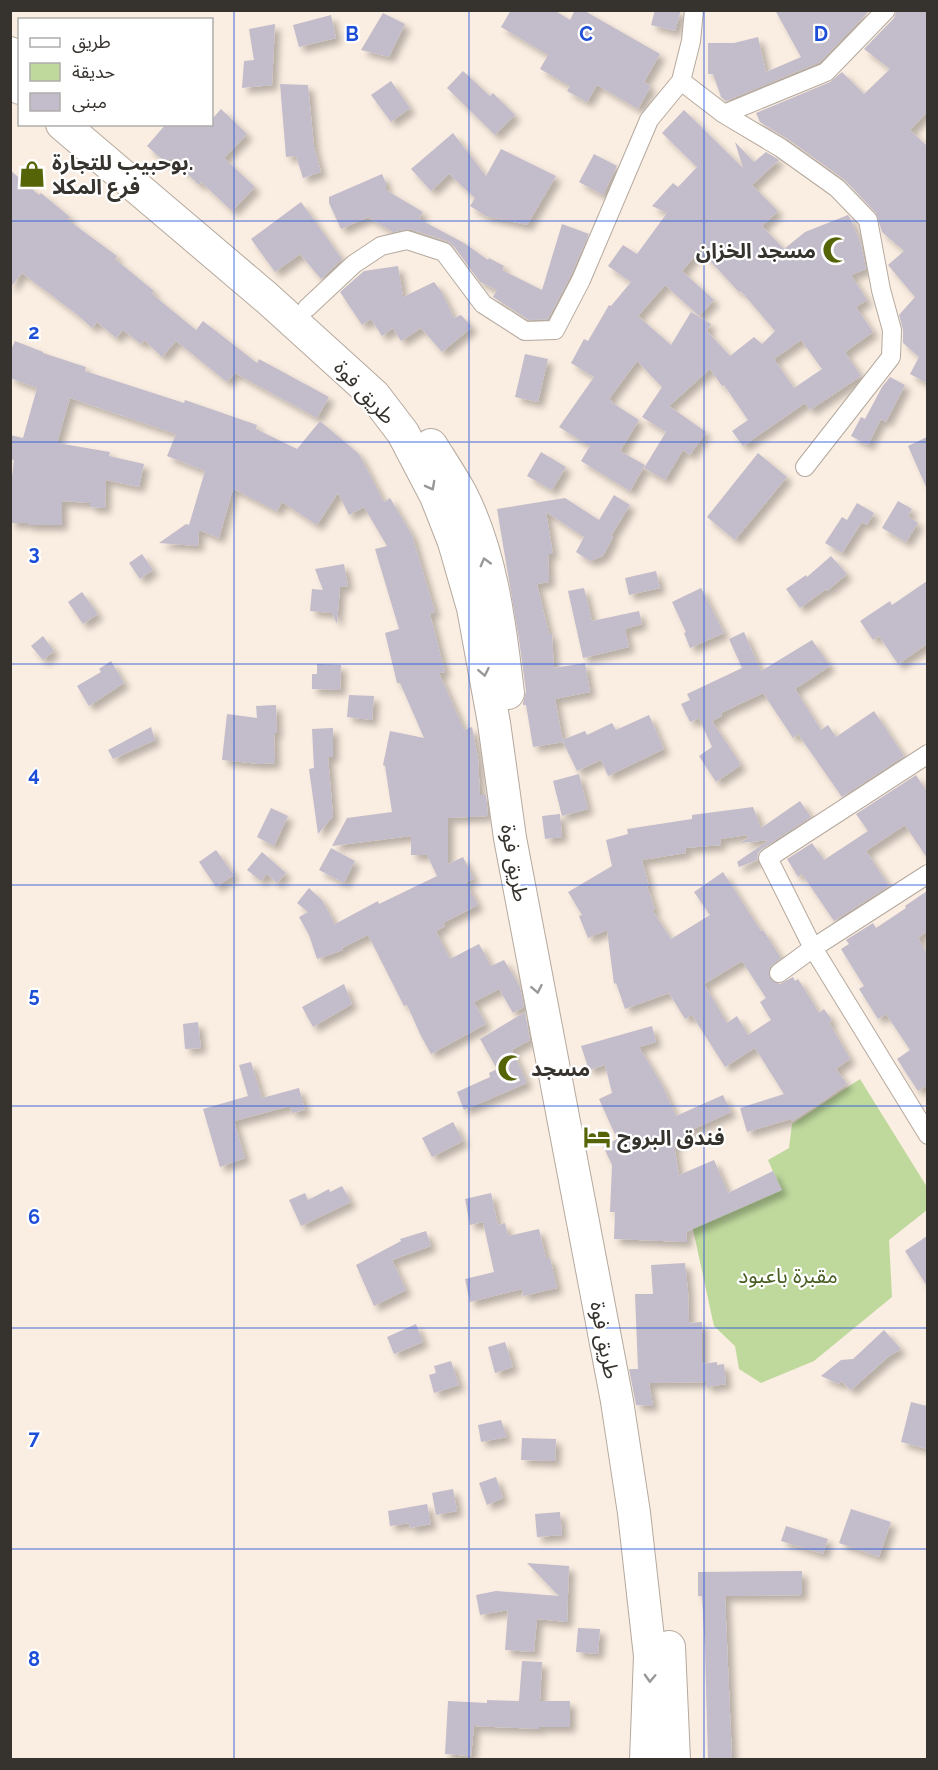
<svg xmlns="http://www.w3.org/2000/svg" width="938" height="1770" viewBox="0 0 938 1770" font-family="Raleway,'Noto Sans Arabic',sans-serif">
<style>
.green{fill:#bfd99d}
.building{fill:#c3bcca;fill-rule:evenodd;filter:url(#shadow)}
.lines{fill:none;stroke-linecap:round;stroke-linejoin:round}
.minor-casing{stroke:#b5a99e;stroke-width:20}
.trunk-casing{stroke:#b5a99e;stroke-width:34}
.minor{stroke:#fff;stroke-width:18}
.trunk{stroke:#fff;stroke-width:32}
.oneway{stroke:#9a9896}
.grid{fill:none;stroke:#1d4ed8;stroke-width:1.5;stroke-opacity:0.55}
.labels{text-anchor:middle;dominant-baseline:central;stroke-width:4.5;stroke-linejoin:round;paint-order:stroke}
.poi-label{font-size:21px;font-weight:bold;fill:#36322d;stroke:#fff;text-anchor:start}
.street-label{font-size:21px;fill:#36322d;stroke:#fff}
.park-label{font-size:21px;fill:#475d21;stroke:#fff}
.grid-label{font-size:20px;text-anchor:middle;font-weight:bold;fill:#1d4ed8;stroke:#fff;stroke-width:4.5;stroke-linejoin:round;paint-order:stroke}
</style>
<defs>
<filter id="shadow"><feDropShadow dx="5.5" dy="5.5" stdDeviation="3" flood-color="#0004"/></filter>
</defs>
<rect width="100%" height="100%" fill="#faede1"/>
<!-- green -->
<path class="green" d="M860,1079L927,1187V1210L889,1240L892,1297L814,1361L761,1383L739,1369L735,1346L714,1326L692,1225L780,1188L768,1160L789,1148L792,1124Z"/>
<!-- building -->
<path class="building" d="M511,10H554L570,20L575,10H583L660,54L644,82L651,86L638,109L597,85L587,102L567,91L570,86L540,69L548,55L501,27Z
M655,10H681L675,31L651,25Z
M775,10H870L820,62L726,101L721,97L713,74H708V43H734L758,37L766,72L801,57Z
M897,10H927V112L910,130L927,146V383L910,374L919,357L903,343V330L899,315L915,297L888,265L904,251L882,232L876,213L845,180L788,139L760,122L756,113L830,82L842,72L864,94L890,69L864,49L894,18Z
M383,13L405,24L389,57L361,50Z
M331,15L336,38L299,47L293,25Z
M275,24L272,85L242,88L244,61L254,60L249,29Z
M463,71L490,96L493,93L515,115L495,135L447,88Z
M391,81L410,108L391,122L371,95Z
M280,84L308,85L314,147L321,172L303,178L296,156L286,157Z
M221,109L247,134L224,158L255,187L232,211L201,182L199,185L171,158L166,163L147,146L166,124H212V119Z
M684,110L743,168L735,142L754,162L766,152L779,160L752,185L778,211L762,226L784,249L805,232L848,215L850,218L861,244L866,269L851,275L867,300L856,307L873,332L845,352L861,376L810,410L805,403L743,446L732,431L748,420L724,385L722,386L710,369L669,406L706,432L690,455L683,450L665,480L644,468L666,432L642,417L662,387L637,361L609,399L612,401L611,402L639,420L620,451L645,465L630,491L581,461L590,446L559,427L594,377L571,363L584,339L588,341L609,305L611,306L631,282L608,266L623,245L637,254L667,213L652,206L673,183L678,187L697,167L662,133ZM700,250L739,292L741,291L775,331L762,344L754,337L730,356L707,331L711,324L691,312L671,345L638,316L665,285L699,316L714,300L682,271ZM801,340L822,369L794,388L774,359Z
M453,133L486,176L501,149L556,176L527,225L486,216L470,206L475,198L449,174L431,191L411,169Z
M594,154L617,166L603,195L579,182Z
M10,170L39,195L41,193L70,217L68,220L117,256L115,259L154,291L152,294L196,330L203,321L257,363L259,359L329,397L317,418L235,373L227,382L176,341L162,357L144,340L141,344L123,330L116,338L97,322L92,328L79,316L22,273L10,288Z
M382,174L386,183V190L423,212L419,219L464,243L488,260L489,258L504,266L502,270L542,290L562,224L589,234L571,275L548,319L529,320L493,297L497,290L480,282L453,245L447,241L410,229L393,232L368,217L341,229L329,203V197Z
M301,202L342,259L321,279L300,254L275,272L251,239Z
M398,266L403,297L434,282L441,291L454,318L461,315L472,327L442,352L421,328L401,341L393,328L382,336L371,319L362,325L340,292L364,271Z
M15,341L43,352V353L86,367L85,371L184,403L185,400L257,425L256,429L297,449L320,421L359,454L384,502L390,498L412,535L435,612L430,614L445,672L439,673L464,730L472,727L478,758L480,795H486L488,816L448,818V864L463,857L474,879L466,882L478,905L443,923L445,926L436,931L450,959L479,944L491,966L504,960L520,987L524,1007L513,1013L499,989L474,1002L486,1024L431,1054L421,1036L407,1005L404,1006L368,935L342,948L343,950L317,959L309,935L299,917L308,912L297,903L309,888L322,900L335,924L378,901L379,904L437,876L427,855H411V836L332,846L347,818L392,812L385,766L383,765L390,731L424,738L400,683H397L385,633L399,629L375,549L387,546L364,507L349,515L338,493L317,525L282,502L277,511L233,489L219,538L199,530L198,546L159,543L186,524L189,525L205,471L167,456L176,434L70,398L57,443L110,452L109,456L144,464L139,487L106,480L105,508L90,507V503L62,501V525H28V523H10V494L14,460L10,459V435L23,438L37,388L10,378V352Z
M525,354L548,359L538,402L515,397Z
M890,377L905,385L886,422L881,419L868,445L851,436L861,417L865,419L882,387Z
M927,437V489L908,446Z
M541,452L566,467L552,490L527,476Z
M758,453L787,477L735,540L707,517Z
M614,495L630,505L611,536L613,537L603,556L590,561L576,552L584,537L546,512L553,554H548L549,582L537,584L549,634H552L554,668L585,663L590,692L555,699L563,742L533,747L526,705H523V703L526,691L519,640L497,509L565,498L599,520Z
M898,501L912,509L908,516L918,523L906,542L882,528Z
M857,503L874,513L867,525L862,522L842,553L825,543L842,517L847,520Z
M142,554L153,570L140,579L129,563Z
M831,556L847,574L827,591L826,589L800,608L786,589L806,575L807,577Z
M344,564L348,586L340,587L337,624L332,613L310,611L312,589L323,590L315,569Z
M656,571L660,588L629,595L625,578Z
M927,581V644L898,664L879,636L873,640L860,621L890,601L892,605Z
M584,588L592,621L639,611L642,624L625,629L629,647L583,658L568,591Z
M701,588L724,633L690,648L684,633L686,632L672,602Z
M82,592L98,614L83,624L68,602Z
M744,632L761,671L812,640L830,666L795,689L821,730L828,725L836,737L874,711L904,756L842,797L798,734L793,738L763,693L721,713L722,716L712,721L741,765L716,782L699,756L712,747L699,718L690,722L681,704L690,700L687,694L742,668L729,639Z
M43,636L54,651L43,660L31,646Z
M111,661L124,683L89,706L77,686L101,672L99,669Z
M317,664L341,665L340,690L312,689V674H317Z
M349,695L374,696L372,720L347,717Z
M276,705L277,733H274L275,763L260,764L222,760L227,714L257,718L256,706Z
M649,715L664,749L608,776L601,760L577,771L562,740L585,731L587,735L612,723L616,730Z
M151,727L155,740L113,759L108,750Z
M333,728V757H328L333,816L318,834L309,769L314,768L312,729Z
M579,774L588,809L562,816L553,781Z
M916,775L927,792V858L905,825L866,851L889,886L834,921L802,874L798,877L787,859L812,843L824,860L868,831L856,814Z
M800,801L811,817L762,849L758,853L757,860L739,867L737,862L769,840L740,843L748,838L747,835L720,839L721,845L685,848L686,853L642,860L649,886H647L655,909L652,910L671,939L710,915L694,892L723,872L761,931L763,930L781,958L769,968L770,979L780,984L793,977L795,981L798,979L819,1013L824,1009L832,1020L829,1022L850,1059L836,1069L847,1084L823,1101L792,1121L791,1119L747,1132L740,1108L784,1094L755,1048L725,1067L692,1015L685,1019L669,993L625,1009L616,983L614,984L607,930L588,938L579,916L582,915L568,892L612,866L606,840L628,834L627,829L692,819V815L753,807L761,828ZM742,961L766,998L760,1002L771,1020L748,1035L737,1016L727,1023L704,984Z
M271,808L288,816L274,846L257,837Z
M560,814L562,837L545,839L542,816Z
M331,848L355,861L344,883L319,870Z
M216,850L234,875L216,887L199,862Z
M262,852L286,873L277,883L267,874L261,881L247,870Z
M927,891V931L918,938L927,954V1085L918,1091L897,1059L910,1050L886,1014L878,1019L859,989L864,986L841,949L849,944L846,940L873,923L876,928L906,908L905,906Z
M344,984L352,1004L313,1027L302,1007Z
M525,1012L530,1040L512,1050L527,1083L464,1110L457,1092L490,1077L489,1073L497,1069L480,1039Z
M198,1022L201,1048L185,1049L183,1024Z
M652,1026L656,1042L639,1047L662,1085L676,1116L723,1095L731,1112L685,1133L688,1137L674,1145L679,1175L714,1160L728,1193L773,1171L782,1190L686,1232L687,1242L614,1239L615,1212H610L612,1165L603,1146L617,1139L599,1099L612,1093L605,1065L589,1070L581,1046Z
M251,1062L262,1098L299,1088L305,1110L292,1113L290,1106L234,1121L245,1158L220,1167L203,1109L248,1096L239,1065Z
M453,1122L463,1141L432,1157L422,1138Z
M342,1186L351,1202L301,1226L289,1200L305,1193L308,1200L329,1189L330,1192Z
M491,1193L498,1225L505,1223L508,1236L539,1229L546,1258H550L557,1288L523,1296L522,1289L470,1302L465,1279L494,1272L483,1222L470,1225L465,1199Z
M426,1231L431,1246L392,1260L406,1290L374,1306L356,1265L401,1241L400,1239Z
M927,1236V1286L905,1251Z
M685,1263L688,1291L689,1323L702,1322V1364L717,1362V1365L724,1364L726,1384L707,1387L706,1382L649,1383L653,1406L636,1405L629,1369H638L635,1294H653L651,1265Z
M416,1324L423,1342L394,1354L387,1337Z
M884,1330L901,1349L888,1357L851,1390L841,1381L839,1384L821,1376L841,1360L853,1359Z
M505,1342L513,1367L495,1373L488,1347Z
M451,1361L459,1385L434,1393L429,1375L436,1373L434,1366Z
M911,1402L927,1406V1449L901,1442Z
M501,1420L507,1437L481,1442L478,1425Z
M522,1438L556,1439L555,1461L521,1460Z
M496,1477L503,1498L487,1505L479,1483Z
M453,1489L457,1511L436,1515L432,1493Z
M427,1504L431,1524L410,1528L409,1523L390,1526L388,1511Z
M851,1509L891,1522L879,1557L839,1543Z
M560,1512L562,1535L537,1537L535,1514Z
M786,1526L828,1539L823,1554L781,1541Z
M527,1563L569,1566L567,1622L537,1619L534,1652L505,1650L508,1610L480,1615L476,1595L496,1591L559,1596Z
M802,1571V1595L725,1596L732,1760H708L705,1651L702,1596H698V1572Z
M578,1628L600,1629L598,1654L576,1652Z
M522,1661L542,1662L540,1701H570V1727H539V1729L474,1726L471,1756L445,1754L448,1701L487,1703V1700L519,1701Z"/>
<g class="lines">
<defs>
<path id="minor" d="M681,81L724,114L781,148L837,188L868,220L881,290L892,330L891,357L805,467
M724,114L826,72L886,10
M307,308L354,264L381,246L407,240L444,252L483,304L525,331L555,330L581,280L649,120L681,81L691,41L694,10
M928,754L768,858L813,948L928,1135
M779,973L813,948L928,874"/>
<path id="trunk" d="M10,53L20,61
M10,80L20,88
M62,124L267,298L374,395L403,433L436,496L454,542L473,608L494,723L510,838L617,1401L634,1513L650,1656L646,1760
M431,445C441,461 451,476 460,492C492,553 500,626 508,693
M669,1647L674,1760"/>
</defs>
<!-- minor casing -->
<use href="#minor" class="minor-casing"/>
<!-- trunk casing -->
<use href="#trunk" class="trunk-casing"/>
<!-- minor -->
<use href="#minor" class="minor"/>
<!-- trunk -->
<use href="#trunk" class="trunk"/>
</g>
<!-- one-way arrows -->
<defs><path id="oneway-chevron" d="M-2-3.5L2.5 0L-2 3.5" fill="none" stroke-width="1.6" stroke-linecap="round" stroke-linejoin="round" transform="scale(1.5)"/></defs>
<g class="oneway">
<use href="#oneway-chevron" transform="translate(431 486) rotate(62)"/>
<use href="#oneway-chevron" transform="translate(485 562) rotate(-105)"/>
<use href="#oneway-chevron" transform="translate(484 672) rotate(79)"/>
<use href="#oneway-chevron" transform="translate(537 989) rotate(79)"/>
<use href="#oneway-chevron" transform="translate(650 1678) rotate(92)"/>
</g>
<!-- grid -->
<path class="grid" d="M234,10V1760M469,10V1760M704,10V1760M10,221H928M10,442H928M10,664H928M10,885H928M10,1106H928M10,1328H928M10,1549H928"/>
<!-- icons -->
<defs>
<symbol id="shop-bare" viewBox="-9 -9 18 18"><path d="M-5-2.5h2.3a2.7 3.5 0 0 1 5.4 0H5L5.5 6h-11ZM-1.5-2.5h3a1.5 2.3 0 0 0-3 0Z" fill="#566408" stroke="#fff" stroke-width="2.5" paint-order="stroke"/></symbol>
<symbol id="mosque-bare" viewBox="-9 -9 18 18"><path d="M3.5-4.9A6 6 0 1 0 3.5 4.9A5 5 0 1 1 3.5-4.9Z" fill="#566408" stroke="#fff" stroke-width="2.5" paint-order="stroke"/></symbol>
<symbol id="hotel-bare" viewBox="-9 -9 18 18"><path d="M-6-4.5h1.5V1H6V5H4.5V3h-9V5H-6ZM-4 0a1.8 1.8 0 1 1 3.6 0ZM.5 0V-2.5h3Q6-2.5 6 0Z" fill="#566408" stroke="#fff" stroke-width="2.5" paint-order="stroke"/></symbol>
</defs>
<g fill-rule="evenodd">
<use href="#shop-bare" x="13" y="155" width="38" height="38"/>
<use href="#mosque-bare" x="817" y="231" width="38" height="38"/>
<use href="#mosque-bare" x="492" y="1049" width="38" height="38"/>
<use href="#hotel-bare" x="578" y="1118" width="38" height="38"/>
</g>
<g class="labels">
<!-- poi labels -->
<g class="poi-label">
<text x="52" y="162">بوحبيب للتجارة.<tspan x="52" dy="24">فرع المكلا</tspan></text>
<text x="816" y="250" text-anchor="end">مسجد الخزان</text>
<text x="531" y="1068">مسجد</text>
<text x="617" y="1137">فندق البروج</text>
</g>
<!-- street labels -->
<g class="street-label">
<text transform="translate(365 392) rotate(47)">طريق فوة</text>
<text transform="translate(515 863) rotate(80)">طريق فوة</text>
<text transform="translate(605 1340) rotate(79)">طريق فوة</text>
</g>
<!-- park labels -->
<g class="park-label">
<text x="788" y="1275">مقبرة باعبود</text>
</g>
</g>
<g class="grid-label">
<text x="352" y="41">B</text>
<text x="586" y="41">C</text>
<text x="821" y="41">D</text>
<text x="34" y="339">2</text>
<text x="34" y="560">3</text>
<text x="34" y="781">4</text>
<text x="34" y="1002">5</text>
<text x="34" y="1224">6</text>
<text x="34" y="1445">7</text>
<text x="34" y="1666">8</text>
</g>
<!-- border -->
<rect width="938" height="1770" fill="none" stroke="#36322d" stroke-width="24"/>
<!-- legend -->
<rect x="18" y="18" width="195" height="108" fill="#ffffff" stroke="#afadab" stroke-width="1.5"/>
<rect x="30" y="38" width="30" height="9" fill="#ffffff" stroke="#afadab" stroke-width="1.5"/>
<text x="72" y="48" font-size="18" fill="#36322d">طريق</text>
<rect x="30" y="63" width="30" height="18" fill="#bfd99d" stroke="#afadab" stroke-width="1.5"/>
<text x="72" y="78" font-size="18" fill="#36322d">حديقة</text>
<rect x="30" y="93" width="30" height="18" fill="#c3bcca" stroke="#afadab" stroke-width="1.5"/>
<text x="72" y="108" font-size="18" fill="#36322d">مبنى</text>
</svg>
